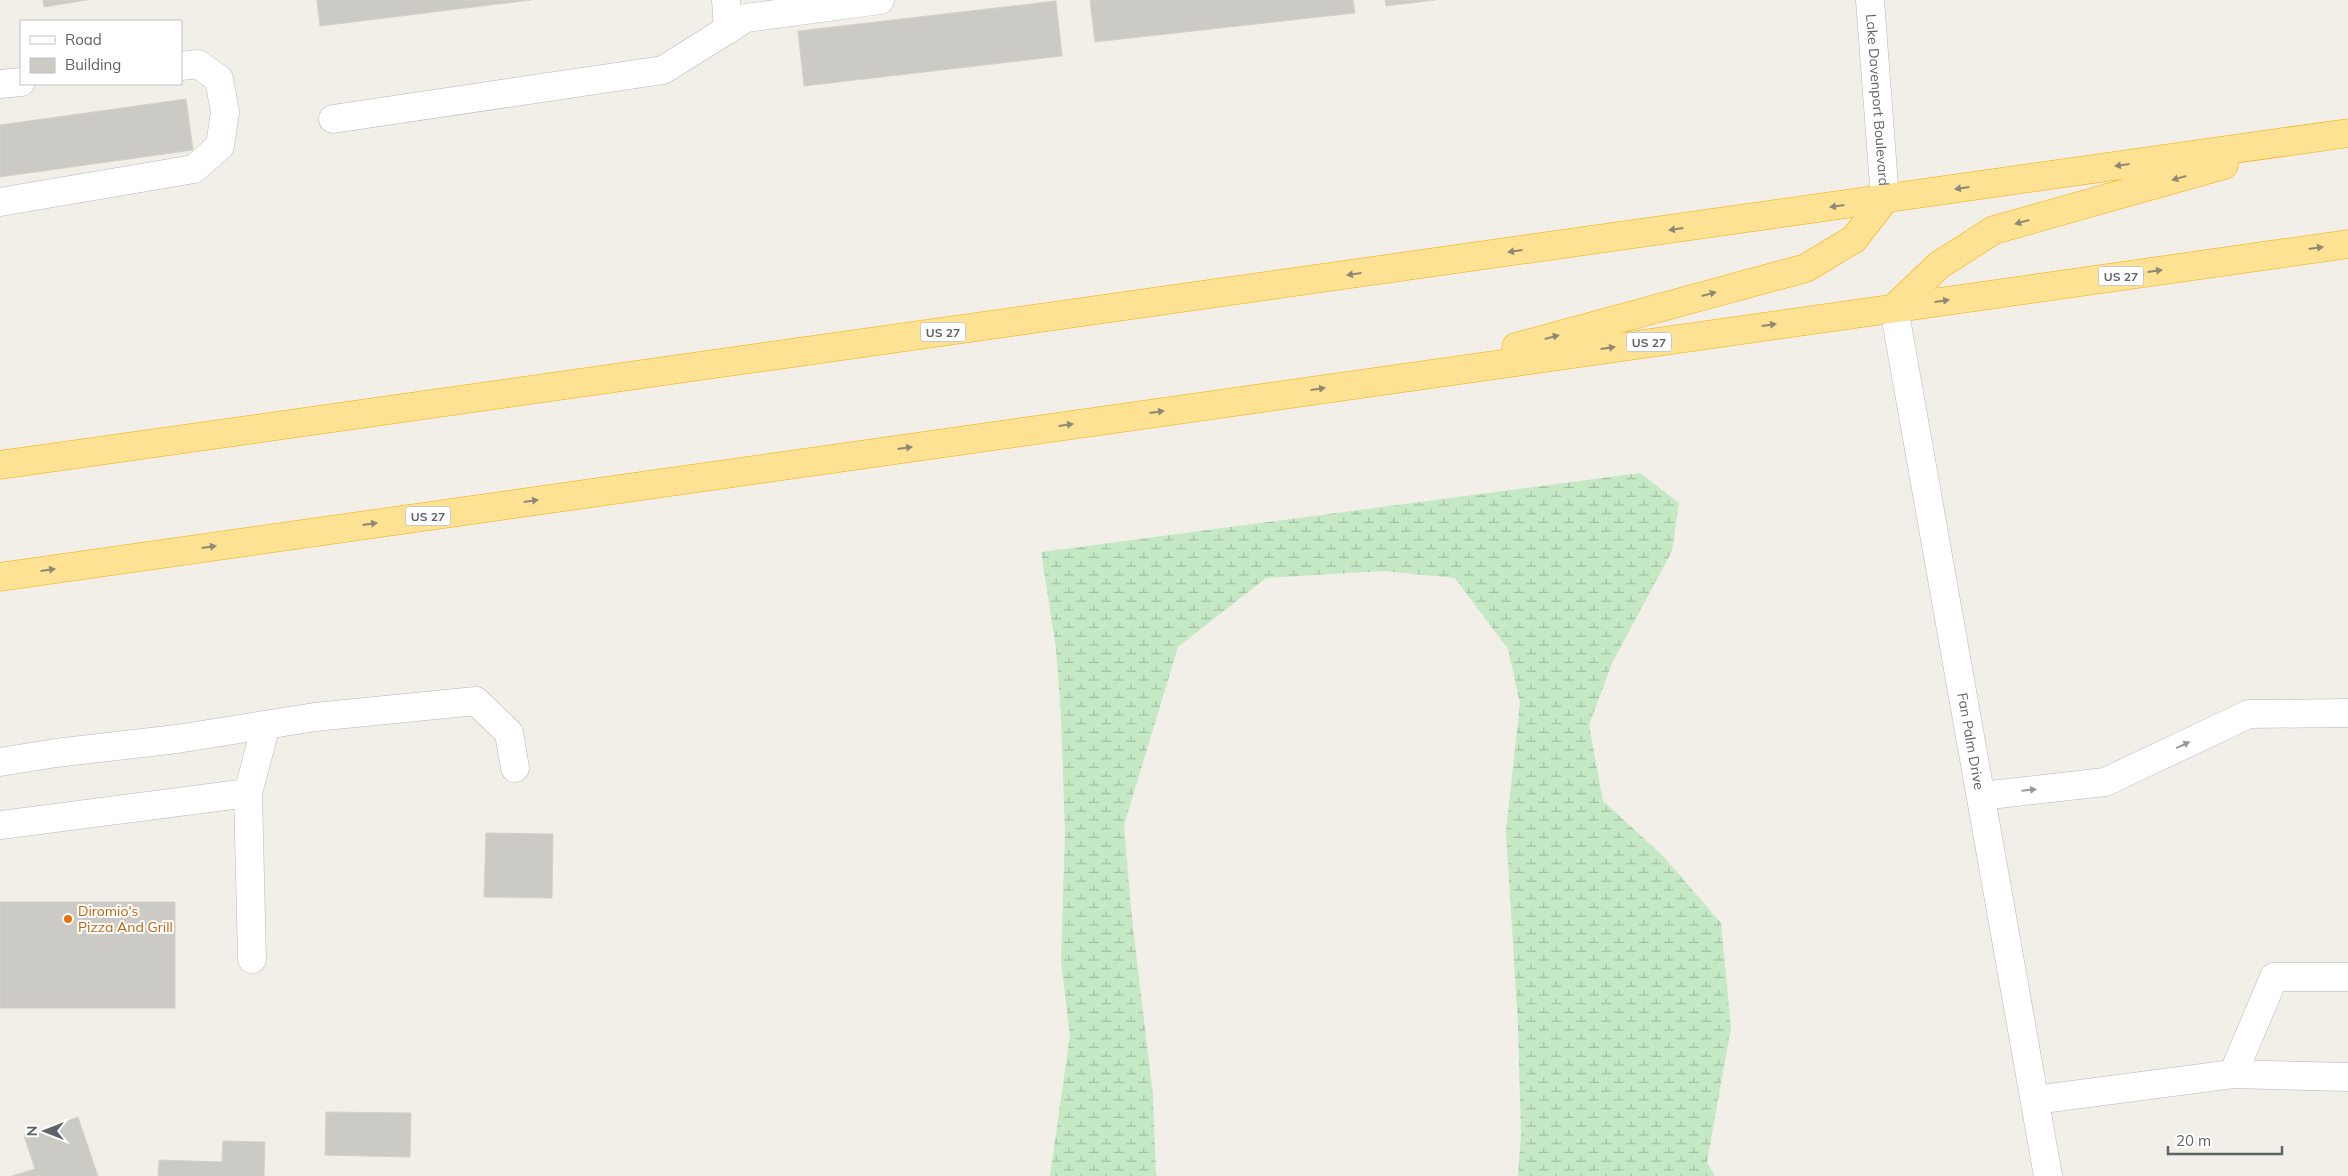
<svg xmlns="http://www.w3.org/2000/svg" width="2348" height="1176" viewBox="0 0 2348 1176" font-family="Mulish,sans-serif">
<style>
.wetland{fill:url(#wetland-marsh)}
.building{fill:#cccac5;stroke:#d6d1c6}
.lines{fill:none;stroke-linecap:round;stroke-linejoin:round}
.minor-casing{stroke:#b5b8bc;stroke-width:29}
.highway-casing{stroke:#f9ab00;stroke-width:29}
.minor{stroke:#fff;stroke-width:28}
.highway{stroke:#fde293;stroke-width:28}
.oneway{fill:#8e8975}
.oneway2{fill:#979a9d}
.food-dot{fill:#e8710a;stroke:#fff;stroke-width:2}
.labels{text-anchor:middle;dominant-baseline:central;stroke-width:4;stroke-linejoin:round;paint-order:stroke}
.shield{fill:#fff;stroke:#8f9295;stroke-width:1}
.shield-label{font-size:12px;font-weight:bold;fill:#5f6368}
.street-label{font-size:14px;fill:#5f6368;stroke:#fff}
.food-label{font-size:14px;fill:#c56008;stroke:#fff;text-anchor:start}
</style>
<defs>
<pattern id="wetland-marsh" width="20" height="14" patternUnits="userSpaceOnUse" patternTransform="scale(1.25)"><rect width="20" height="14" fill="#c5e8c5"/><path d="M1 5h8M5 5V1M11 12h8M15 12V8" fill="none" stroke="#a3c0a4"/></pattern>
</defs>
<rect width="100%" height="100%" fill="#f1efe8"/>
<!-- wetland -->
<path class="wetland" d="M1640,473L1679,503L1672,551L1613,661L1589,725L1603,801L1663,856L1721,923L1731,1028L1707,1162L1715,1176H1518L1521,1135L1518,1025L1506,831L1520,703L1508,649L1455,578L1383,571L1266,578L1178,647L1124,825L1131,910L1153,1096L1156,1176H1050L1070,1035L1061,961L1065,832L1061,716L1056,648L1041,552Z"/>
<!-- building -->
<path class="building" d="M43,0H87L44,7Z
M317,0H531L320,26Z
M1090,0H1353L1355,13L1095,42Z
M1385,0H1435L1386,6Z
M1056,1L1062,56L804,86L798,31Z
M186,99L193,150L0,177V125Z
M486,833L553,834L552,898L484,897Z
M0,902H175V1008H0Z
M326,1112L411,1113L410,1157L325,1155Z
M78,1117L98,1176H12L35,1169L24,1136Z
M223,1141L265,1142L264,1176H158L159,1160L222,1162Z"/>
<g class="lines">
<defs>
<g id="minor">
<path d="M726,0L728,30"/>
<path id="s1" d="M1870,0L1885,199"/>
<path d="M0,84L21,82"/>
<path d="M333,119L663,70L746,18L880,0"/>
<path d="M0,202L194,169L220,146L225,112L219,79L198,64L181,66"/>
<path id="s2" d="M1894,308L2048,1176"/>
<path d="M0,762L56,753L177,739L315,717L476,701L509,733L515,768"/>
<path d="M248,793L252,959"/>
<path d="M1981,796L2105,782L2249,714L2348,713"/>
<path d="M0,825L248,793L266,725"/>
<path d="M2233,1074L2274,977H2348"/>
<path d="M2035,1100L2233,1074L2348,1077"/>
</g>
<path id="highway" d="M1894,308L1939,265L1994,230L2224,165
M1516,347L1806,268L1854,239L1885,199
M0,465L2348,133
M0,577L2348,244"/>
</defs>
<!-- minor casing -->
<use href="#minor" class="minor-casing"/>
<!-- highway casing -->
<use href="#highway" class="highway-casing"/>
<!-- minor -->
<use href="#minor" class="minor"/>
<!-- highway -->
<use href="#highway" class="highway"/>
</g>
<!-- one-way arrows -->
<defs><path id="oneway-solid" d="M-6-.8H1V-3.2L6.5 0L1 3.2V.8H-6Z" transform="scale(1.25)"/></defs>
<g class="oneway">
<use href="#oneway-solid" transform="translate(2122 165) rotate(172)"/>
<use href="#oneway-solid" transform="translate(2179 178) rotate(164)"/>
<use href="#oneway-solid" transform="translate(1962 188) rotate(172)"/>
<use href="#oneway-solid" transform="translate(1837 206) rotate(172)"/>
<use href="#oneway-solid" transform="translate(2022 222) rotate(164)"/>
<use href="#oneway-solid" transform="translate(1676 229) rotate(172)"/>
<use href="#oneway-solid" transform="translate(2316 248) rotate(-8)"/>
<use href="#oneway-solid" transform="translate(1515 251) rotate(172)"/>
<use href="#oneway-solid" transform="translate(2155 271) rotate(-8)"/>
<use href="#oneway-solid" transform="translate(1354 274) rotate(172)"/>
<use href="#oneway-solid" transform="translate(1709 294) rotate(-15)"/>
<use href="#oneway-solid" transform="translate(1942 301) rotate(-8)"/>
<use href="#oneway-solid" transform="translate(1769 325) rotate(-8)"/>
<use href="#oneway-solid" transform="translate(1552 337) rotate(-15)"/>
<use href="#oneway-solid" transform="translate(1608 348) rotate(-8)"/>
<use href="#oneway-solid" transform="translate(1318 389) rotate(-8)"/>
<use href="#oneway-solid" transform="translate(1157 412) rotate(-8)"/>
<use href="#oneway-solid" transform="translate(1066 425) rotate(-8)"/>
<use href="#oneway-solid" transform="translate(905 448) rotate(-8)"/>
<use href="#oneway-solid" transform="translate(531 501) rotate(-8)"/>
<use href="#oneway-solid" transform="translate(370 524) rotate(-8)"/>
<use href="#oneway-solid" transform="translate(209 547) rotate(-8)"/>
<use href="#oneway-solid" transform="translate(48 570) rotate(-8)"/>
</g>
<g class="oneway2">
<use href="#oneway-solid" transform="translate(2183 745) rotate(-25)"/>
<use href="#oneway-solid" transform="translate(2029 790) rotate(-6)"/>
</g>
<!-- markers -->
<circle class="food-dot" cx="68" cy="919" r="5"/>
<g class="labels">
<!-- shield labels -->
<g class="shield">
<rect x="2098.5" y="266.5" width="45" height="19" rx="4"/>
<rect x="920.5" y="322.5" width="45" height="19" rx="4"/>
<rect x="1626.5" y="332.5" width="45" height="19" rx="4"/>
<rect x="405.5" y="506.5" width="45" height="19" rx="4"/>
</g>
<g class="shield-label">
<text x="2121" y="276">US 27</text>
<text x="943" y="332">US 27</text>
<text x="1649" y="342">US 27</text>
<text x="428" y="516">US 27</text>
</g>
<!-- street labels -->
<g class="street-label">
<text stroke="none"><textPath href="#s1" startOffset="100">Lake Davenport Boulevard</textPath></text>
<text stroke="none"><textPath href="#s2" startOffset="440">Fan Palm Drive</textPath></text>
</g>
<!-- food labels -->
<g class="food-label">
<text x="78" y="911">Diromio's<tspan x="78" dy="16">Pizza And Grill</tspan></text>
</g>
</g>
<!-- legend -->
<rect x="20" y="20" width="162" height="65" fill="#ffffff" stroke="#bfc1c3"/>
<rect x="30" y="36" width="25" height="8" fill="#ffffff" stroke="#bfc1c3"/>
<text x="65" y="45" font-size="15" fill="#5f6368">Road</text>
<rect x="30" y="58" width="25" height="15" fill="#cccac5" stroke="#bfc1c3"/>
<text x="65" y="70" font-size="15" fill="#5f6368">Building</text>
<!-- north arrow -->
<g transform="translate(45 1131) rotate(270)" stroke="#ffffff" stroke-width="4" paint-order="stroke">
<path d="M0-4L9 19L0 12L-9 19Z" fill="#5f6368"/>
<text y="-8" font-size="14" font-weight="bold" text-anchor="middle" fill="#5f6368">N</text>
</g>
<!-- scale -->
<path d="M2168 1146v8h114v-8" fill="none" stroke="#5f6368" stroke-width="2.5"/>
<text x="2176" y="1146" font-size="15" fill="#5f6368" stroke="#ffffff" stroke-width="4" paint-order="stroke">20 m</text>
</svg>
